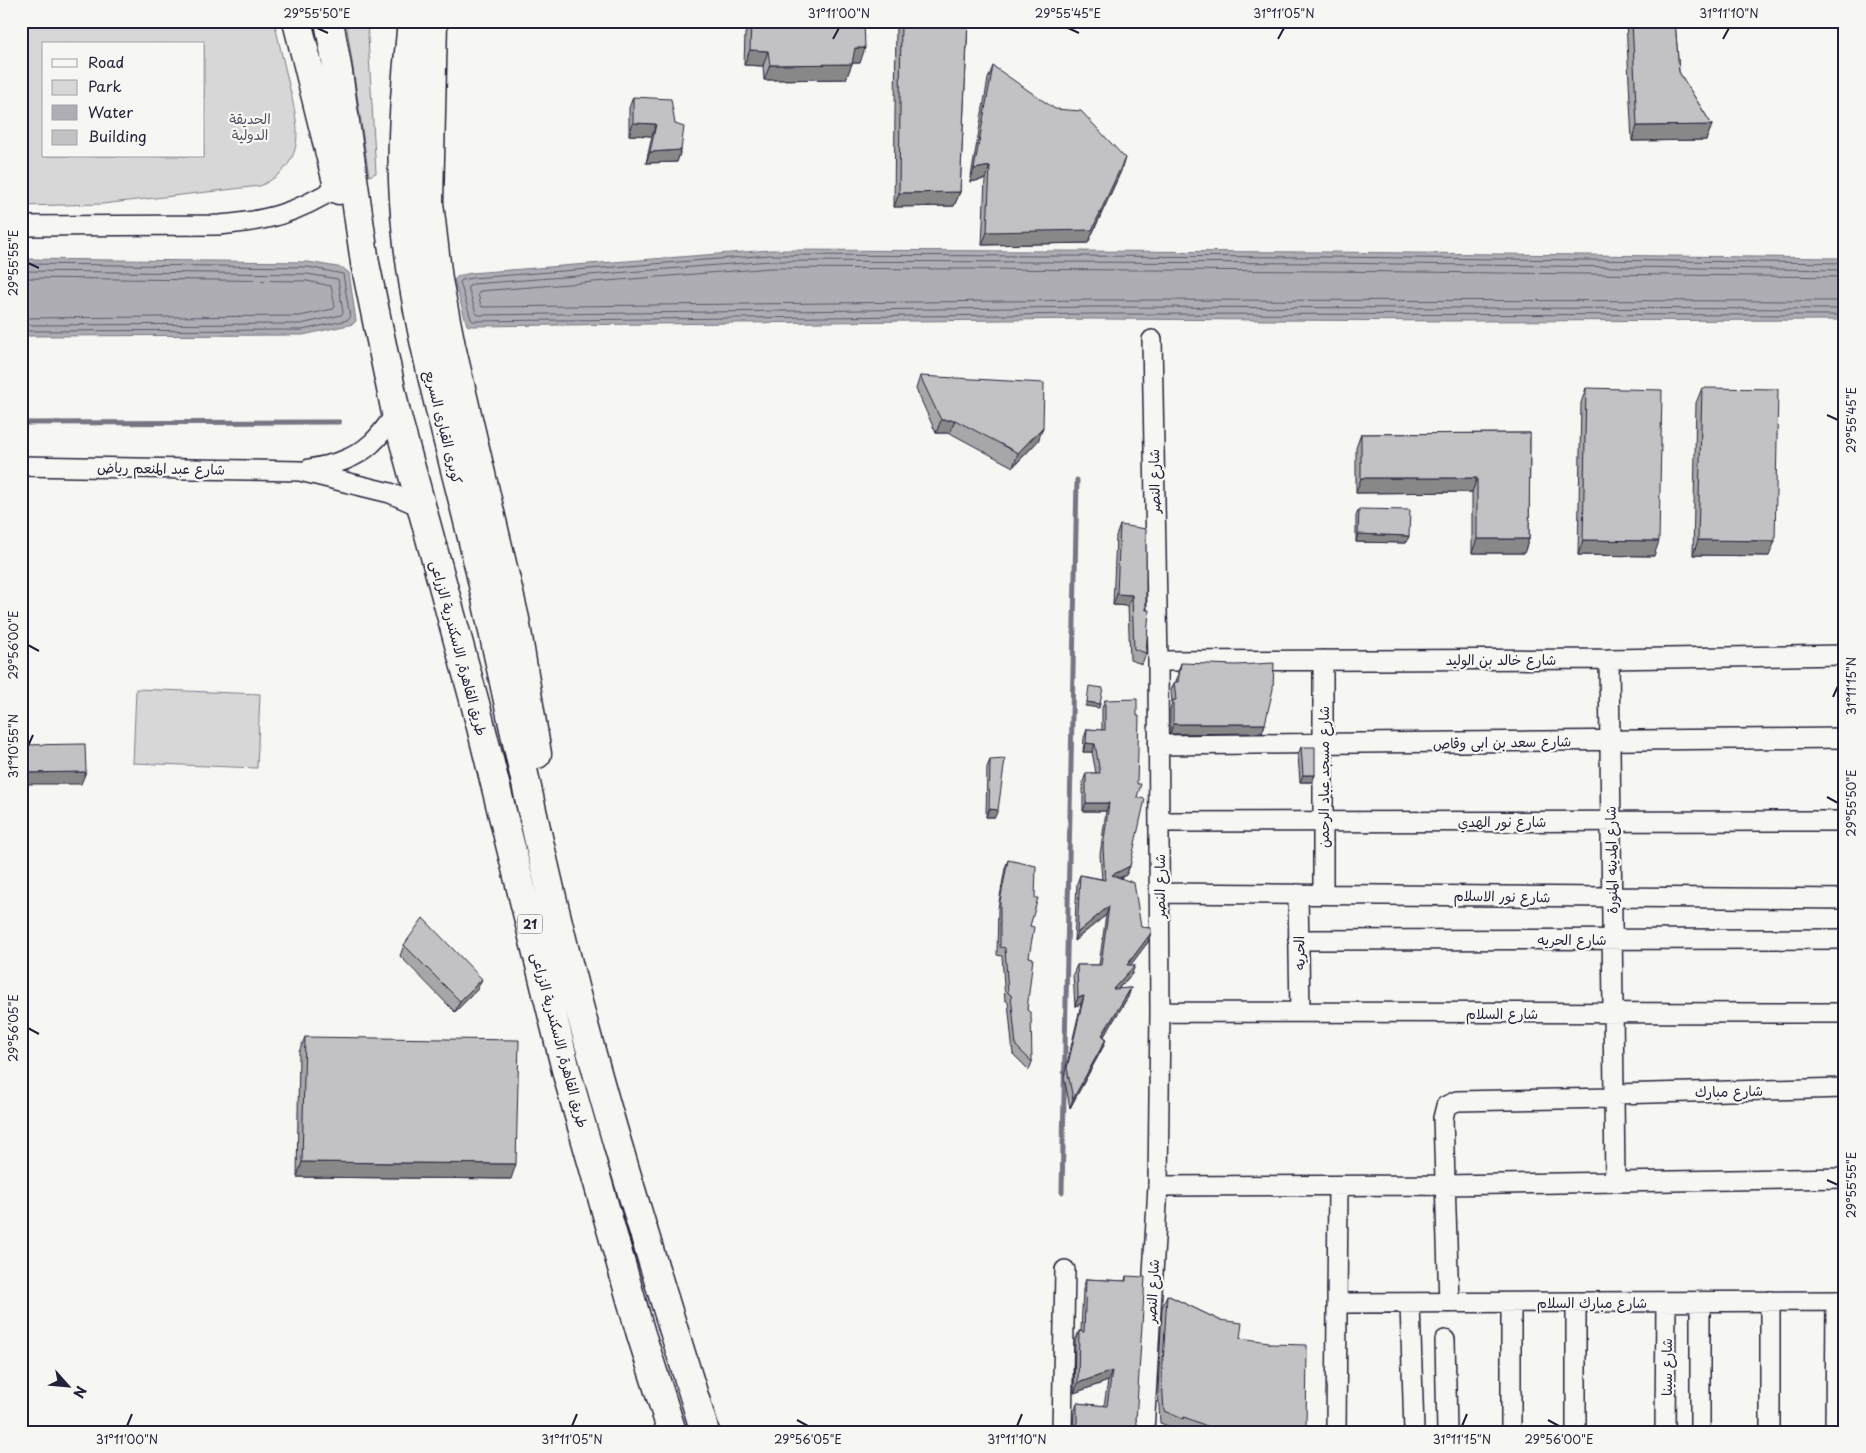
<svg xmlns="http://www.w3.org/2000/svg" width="1866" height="1453" viewBox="0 0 1866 1453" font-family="'Playpen Sans','Playpen Sans Arabic',sans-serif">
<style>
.green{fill:#d7d7d7;stroke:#7c7c89;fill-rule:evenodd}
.water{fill:#adadb3;stroke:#757583}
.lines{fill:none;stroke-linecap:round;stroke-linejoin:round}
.shore{stroke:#5a5a6b;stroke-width:1}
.stream{stroke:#757583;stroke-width:5}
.minor-casing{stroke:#22223b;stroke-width:22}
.highway-casing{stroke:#22223b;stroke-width:31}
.minor{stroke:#f6f6f2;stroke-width:19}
.highway{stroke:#f6f6f2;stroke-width:28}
.wall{fill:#a7a7a9;stroke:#22223b}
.shaded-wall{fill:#888889;stroke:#22223b}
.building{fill:#c2c2c4;stroke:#22223b}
.ticks{fill:none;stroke:#22223b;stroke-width:2}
.labels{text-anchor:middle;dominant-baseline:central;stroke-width:4.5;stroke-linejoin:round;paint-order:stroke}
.shield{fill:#f6f6f2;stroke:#626272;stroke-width:1}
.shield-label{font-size:12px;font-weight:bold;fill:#22223b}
.park-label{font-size:14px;fill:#4f4f62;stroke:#f6f6f2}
.street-label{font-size:14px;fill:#22223b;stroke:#f6f6f2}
.neatline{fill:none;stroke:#22223b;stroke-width:2}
.ticks-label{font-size:12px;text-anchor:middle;fill:#22223b}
</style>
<rect width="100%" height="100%" fill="#f6f6f2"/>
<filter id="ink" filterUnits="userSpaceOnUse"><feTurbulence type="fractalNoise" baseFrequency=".02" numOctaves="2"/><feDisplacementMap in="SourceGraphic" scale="10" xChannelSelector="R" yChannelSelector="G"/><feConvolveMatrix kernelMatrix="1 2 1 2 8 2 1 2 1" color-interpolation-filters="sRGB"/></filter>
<g filter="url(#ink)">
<!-- green -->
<path class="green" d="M21,21H274C279,42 284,64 289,85C299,128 308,163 260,186L102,204L21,206ZM44,44H204V156H44Z
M346,21H367L376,173L369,176Z
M136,689L260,694L257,768L133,763Z"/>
<!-- water -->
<path class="water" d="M770,250L1326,252L1840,258L1845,259V320L1452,321L1093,319L470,326L467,325L454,280L458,276L471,273Z
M21,259L308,262L343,268L349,273L356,321L353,324L303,335L21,336Z"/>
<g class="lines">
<!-- shore -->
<path class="shore" d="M1845,263L1326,257L770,255L472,278L462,280L460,282L471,319L473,321L1092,314L1845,315
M21,264L308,267L343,274L350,318L348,320L302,330L21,331
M1845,270L1326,263L770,261L473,284L468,287L476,313L478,315L1092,307L1845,309
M21,271L307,274L338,279L343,313L341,315L301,324L21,325
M1845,277L1326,271L771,268L480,291L478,294L481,306L484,307L1092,300L1845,301
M21,278L307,281L331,286L335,307L333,309L300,316L21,318"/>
<!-- stream -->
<path class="stream" d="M21,423L339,422
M1062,1192L1077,480"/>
<defs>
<path id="minor" d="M21,226L219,225C268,221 296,213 338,187
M21,466L300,471L390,493L422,507
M309,469C332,465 354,460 372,443C381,435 389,423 396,413
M1609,659L1615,1182
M1323,660V894
M1158,661L1609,659L1845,655
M1158,745L1845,738
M1159,822L1845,821
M1159,893L1845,899
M1298,894L1300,1012
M1298,940L1845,939
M1160,1012L1845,1013
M1614,1094L1845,1088
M1158,1186L1445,1185L1845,1178
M1770,1301V1432
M1576,1302V1432
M1338,1303L1845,1301
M1410,1303L1414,1432
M1449,1303L1443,1118L1446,1106L1457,1101L1614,1098
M1511,1303V1432
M1445,1340L1447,1432
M1062,1432L1065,1270
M1144,1432L1158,1186L1160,1012L1158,661L1152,340
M1336,1432L1338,1186
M1665,1432L1666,1302
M1700,1432V1302
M1835,1432L1836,1301"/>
<path id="highway" d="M297,21L339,190
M329,21L338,72L365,263L396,413L476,707L567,1074L640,1331L672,1432
M412,21C407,74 401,128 403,181C408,323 456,457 485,594C520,756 553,917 598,1076C631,1195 669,1313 705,1432
M433,21L429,203L438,280L451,346L515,619L537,754"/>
</defs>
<!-- minor casing -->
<use href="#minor" class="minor-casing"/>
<!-- highway casing -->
<use href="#highway" class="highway-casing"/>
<!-- minor -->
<use href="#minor" class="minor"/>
<!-- highway -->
<use href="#highway" class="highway"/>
</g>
<!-- wall -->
<path class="wall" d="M750,21H864L860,63H852L846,79L764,80L763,66L744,65L745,34Z
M896,21H968L960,192L954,206L894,207Z
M1626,21H1675L1679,72L1712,125L1706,140L1632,141Z
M993,66L1121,171L1088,243L982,245L985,179L970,182L988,79Z
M633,97L675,124L681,150L677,162L646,163L652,136L629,135V108Z
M920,376L1043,427L1038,441L1013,467L950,433H936L916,389Z
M1586,388L1654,556L1578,555L1581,403Z
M1702,388L1769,556L1693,555L1696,403Z
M1530,433L1529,539L1524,553H1472V492L1356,493V448L1361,434Z
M1359,509L1409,536L1406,543L1356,542V516Z
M1120,525L1146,653L1142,664L1130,660L1128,606L1113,605L1116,536Z
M1181,663L1265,724L1262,733L1170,734V710L1172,703L1171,691L1174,682H1176L1178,672Z
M1105,700L1137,784V797L1130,866L1126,875L1120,878L1141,927L1148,942L1130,965L1132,974L1118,989L1131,988L1128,997L1104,1036L1106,1039L1103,1047L1070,1108L1064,1077L1081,1004L1075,1006L1073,974L1077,965H1099L1106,915L1074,941L1077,883L1080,875L1102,879L1100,855L1106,811H1083V782L1086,773H1096L1092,752H1083L1084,738L1087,729L1102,730V708Z
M1301,747L1315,775L1312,782H1300L1298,755Z
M990,760L995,817H986L987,767Z
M1008,860L1030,926L1027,1010L1032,1062L1029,1070L1013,1054L1008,1002L1005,1000L1002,956L997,955L998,908L1005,868Z
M404,945L477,990L455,1012L400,956Z
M305,1037L511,1179L297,1177L299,1052Z
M1126,1276L1136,1421L1073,1428L1074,1413L1077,1403L1104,1406L1108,1381L1074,1393L1075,1341L1079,1331H1081L1083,1289L1086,1279L1125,1281Z
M1167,1295L1219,1320L1240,1338L1269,1344L1306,1432H1188L1180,1428L1179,1430L1160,1423L1158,1391L1162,1307Z"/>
<!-- shaded-wall -->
<path class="shaded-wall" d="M855,48H865L860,63H849Z
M750,50L768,51L763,66L744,65Z
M852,64L846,79L764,80L770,65Z
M633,123L656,124L652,136L629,135Z
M1712,125L1706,140L1632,141L1637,126Z
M681,150L677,162L646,163L650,152Z
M1125,158L1121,171L1088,243L982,245L987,232Z
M990,166L985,179L970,182L974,169Z
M960,192L954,206L894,207L899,193Z
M941,420H955L950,433H936Z
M1043,427L1038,441L1013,467L1018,453Z
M1361,478H1477L1472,492L1356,493Z
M1358,534L1409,536L1406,543L1356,542Z
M1477,539H1529L1524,553H1472Z
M1583,540L1659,541L1654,556L1578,555Z
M1698,540L1775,541L1769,556L1693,555Z
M1117,594L1132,595L1128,606L1113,605Z
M1087,702L1100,704L1099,708L1085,706Z
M1173,724H1265L1262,733L1170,734Z
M1086,743L1095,744L1092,752H1083Z
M86,772L81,784H21V773Z
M1303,775H1315L1312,782H1300Z
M1086,803H1109L1106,811H1083Z
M989,809L998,810L995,817H986Z
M1130,866L1126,875L1109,883L1112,875Z
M1109,906L1106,915L1074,941L1077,933Z
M1151,933L1148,942L1124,974L1127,965Z
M1135,965L1132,974L1110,997L1113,989Z
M482,979L477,990L455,1012L460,1001Z
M1131,988L1128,997L1099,1044L1102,1035Z
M1084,996L1081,1004L1075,1006L1078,997Z
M1106,1039L1103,1047L1070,1108L1073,1099Z
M302,1162L516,1164L511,1179L297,1177Z
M1112,1371L1108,1381L1074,1393L1078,1383Z"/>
<!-- building -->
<path class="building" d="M751,21H864L865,48H855L852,64L770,65L768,51L750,50Z
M901,21H968L960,192L899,193Z
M1632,21H1675L1679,72L1712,125L1637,126Z
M993,66L1055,109L1081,111L1125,158L1092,230L987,232L990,166L974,169Z
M633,97L671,99L675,124L684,127L681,150L650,152L656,124L633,123Z
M920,376L1044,383L1043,427L1018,453L955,420H941Z
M1586,388L1662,390L1659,541L1583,540Z
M1702,388L1778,389L1775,541L1698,540Z
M1530,433L1529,539H1477V478H1361V434Z
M1359,509L1410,510L1409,536L1358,534Z
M1120,525L1146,529V610H1149L1146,653L1134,649L1132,595L1117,594Z
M1181,663L1236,665L1274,663L1273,689L1265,724H1173V700H1176L1174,682H1178Z
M1089,686L1103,688L1100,704L1087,702Z
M1137,699V716H1139L1137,784H1141L1137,797L1145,799L1130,866L1112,875L1134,883L1141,927L1151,928V933L1127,965H1135L1113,989L1131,988L1102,1035L1106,1039L1073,1099L1067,1068L1084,996L1078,997L1077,965H1101L1109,906L1077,933L1080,875L1105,880L1103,847L1109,803H1086V773H1100L1095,744L1086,743L1087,729L1105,730V700Z
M85,744L86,772L21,773V745Z
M1301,747H1315V775H1303Z
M1005,759L998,810L989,809L990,760Z
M1008,860L1036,866L1035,898H1038L1030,926L1034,927L1029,957L1033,958L1027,1010L1031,1013L1032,1062L1016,1046L1011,995L1008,993L1005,948L1000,947V901Z
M423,918L482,979L460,1001L404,945Z
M305,1037L519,1040L516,1164L302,1162Z
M1126,1276L1145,1277L1136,1421L1139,1429V1432H1071L1077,1423V1403L1107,1406L1112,1371L1078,1383L1079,1331L1084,1332L1086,1279L1126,1281Z
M1167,1295L1219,1320L1242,1323L1240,1338L1269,1342V1344L1307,1345L1306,1432H1222L1184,1417L1183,1419L1164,1411L1162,1379Z"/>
</g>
<!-- ticks -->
<path class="ticks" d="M317,28L328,33M1068,28L1079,33M833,39L839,28M1278,39L1284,28M1723,39L1729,28M28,263L39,268M1827,415L1838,420M28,645L39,651M1833,697L1838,686M28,746L33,735M1827,797L1838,803M28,1028L39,1034M1827,1180L1838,1185M797,1420L808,1426M1548,1420L1559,1426M127,1426L132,1414M572,1426L577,1414M1017,1426L1022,1414M1462,1426L1467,1414"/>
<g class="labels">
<!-- shield labels -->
<rect class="shield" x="517.5" y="914.5" width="25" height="19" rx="4"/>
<g class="shield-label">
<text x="530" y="924">21</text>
</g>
<!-- park labels -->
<g class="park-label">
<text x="250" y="118">الحديقة<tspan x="250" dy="16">الدولية</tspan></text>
</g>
<!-- street labels -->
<g class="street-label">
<text transform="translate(444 427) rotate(76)">كوبرى القبارى السريع</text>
<text transform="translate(161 468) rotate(1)">شارع عبد المنعم رياض</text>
<text transform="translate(1154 481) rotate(-91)">شارع النصر</text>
<text transform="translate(459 648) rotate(75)">طريق القاهرة, الاسكندرية الزراعى</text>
<text x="1501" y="659">شارع خالد بن الوليد</text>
<text transform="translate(1502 742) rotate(-1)">شارع سعد بن ابى وقاص</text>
<text transform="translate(1323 777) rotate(-90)">شارع مسجد عباد الرحمن</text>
<text x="1502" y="821">شارع نور الهدي</text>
<text transform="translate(1611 860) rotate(-91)">شارع المدينه المنورة</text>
<text transform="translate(1159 886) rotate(-90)">شارع النصر</text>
<text transform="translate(1502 896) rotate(1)">شارع نور الاسلام</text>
<text x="1572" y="939">شارع الحريه</text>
<text transform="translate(1299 953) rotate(-91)">الحريه</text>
<text x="1502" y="1013">شارع السلام</text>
<text transform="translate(560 1040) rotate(75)">طريق القاهرة, الاسكندرية الزراعى</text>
<text transform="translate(1729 1091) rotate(-1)">شارع مبارك</text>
<text transform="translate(1152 1291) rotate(-87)">شارع النصر</text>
<text x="1592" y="1302">شارع مبارك السلام</text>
<text transform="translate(1666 1367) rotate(-90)">شارع سينا</text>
</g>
</g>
<!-- margin -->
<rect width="1866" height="1453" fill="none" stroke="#f6f6f2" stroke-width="55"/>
<!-- legend -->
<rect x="42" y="42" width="162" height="115" fill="#f6f6f2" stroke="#a1a1a9"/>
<rect x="52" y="59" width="25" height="8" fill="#f6f6f2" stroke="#a1a1a9"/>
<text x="88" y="68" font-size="15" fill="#22223b">Road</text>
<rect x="52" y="80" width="25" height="15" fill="#d7d7d7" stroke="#a1a1a9"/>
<text x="88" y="92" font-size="15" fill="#22223b">Park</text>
<rect x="52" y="105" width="25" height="15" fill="#adadb3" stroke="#a1a1a9"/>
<text x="88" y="118" font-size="15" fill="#22223b">Water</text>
<rect x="52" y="130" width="25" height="15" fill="#c2c2c4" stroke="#a1a1a9"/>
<text x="88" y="142" font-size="15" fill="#22223b">Building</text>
<!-- north arrow -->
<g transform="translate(68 1386) rotate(117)" stroke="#f6f6f2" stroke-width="4" paint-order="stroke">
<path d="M0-4L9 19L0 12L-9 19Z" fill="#22223b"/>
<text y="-8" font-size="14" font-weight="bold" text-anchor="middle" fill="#22223b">N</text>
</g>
<rect x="28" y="28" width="1810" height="1398" class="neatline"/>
<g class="ticks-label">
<text x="317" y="18">29°55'50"E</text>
<text x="839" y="18">31°11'00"N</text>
<text x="1068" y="18">29°55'45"E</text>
<text x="1284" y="18">31°11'05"N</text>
<text x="1729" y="18">31°11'10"N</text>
<text transform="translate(14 263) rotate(-90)" y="4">29°55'55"E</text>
<text transform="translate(1852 420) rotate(-90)" y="4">29°55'45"E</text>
<text transform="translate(14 645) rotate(-90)" y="4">29°56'00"E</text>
<text transform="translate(1852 686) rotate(-90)" y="4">31°11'15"N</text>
<text transform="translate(14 746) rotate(-90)" y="4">31°10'55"N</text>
<text transform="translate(1852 803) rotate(-90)" y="4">29°55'50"E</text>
<text transform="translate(14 1028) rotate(-90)" y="4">29°56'05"E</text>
<text transform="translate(1852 1185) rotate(-90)" y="4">29°55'55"E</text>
<text x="127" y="1444">31°11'00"N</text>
<text x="572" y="1444">31°11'05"N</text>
<text x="808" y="1444">29°56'05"E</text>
<text x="1017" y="1444">31°11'10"N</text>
<text x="1462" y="1444">31°11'15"N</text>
<text x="1559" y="1444">29°56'00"E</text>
</g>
</svg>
